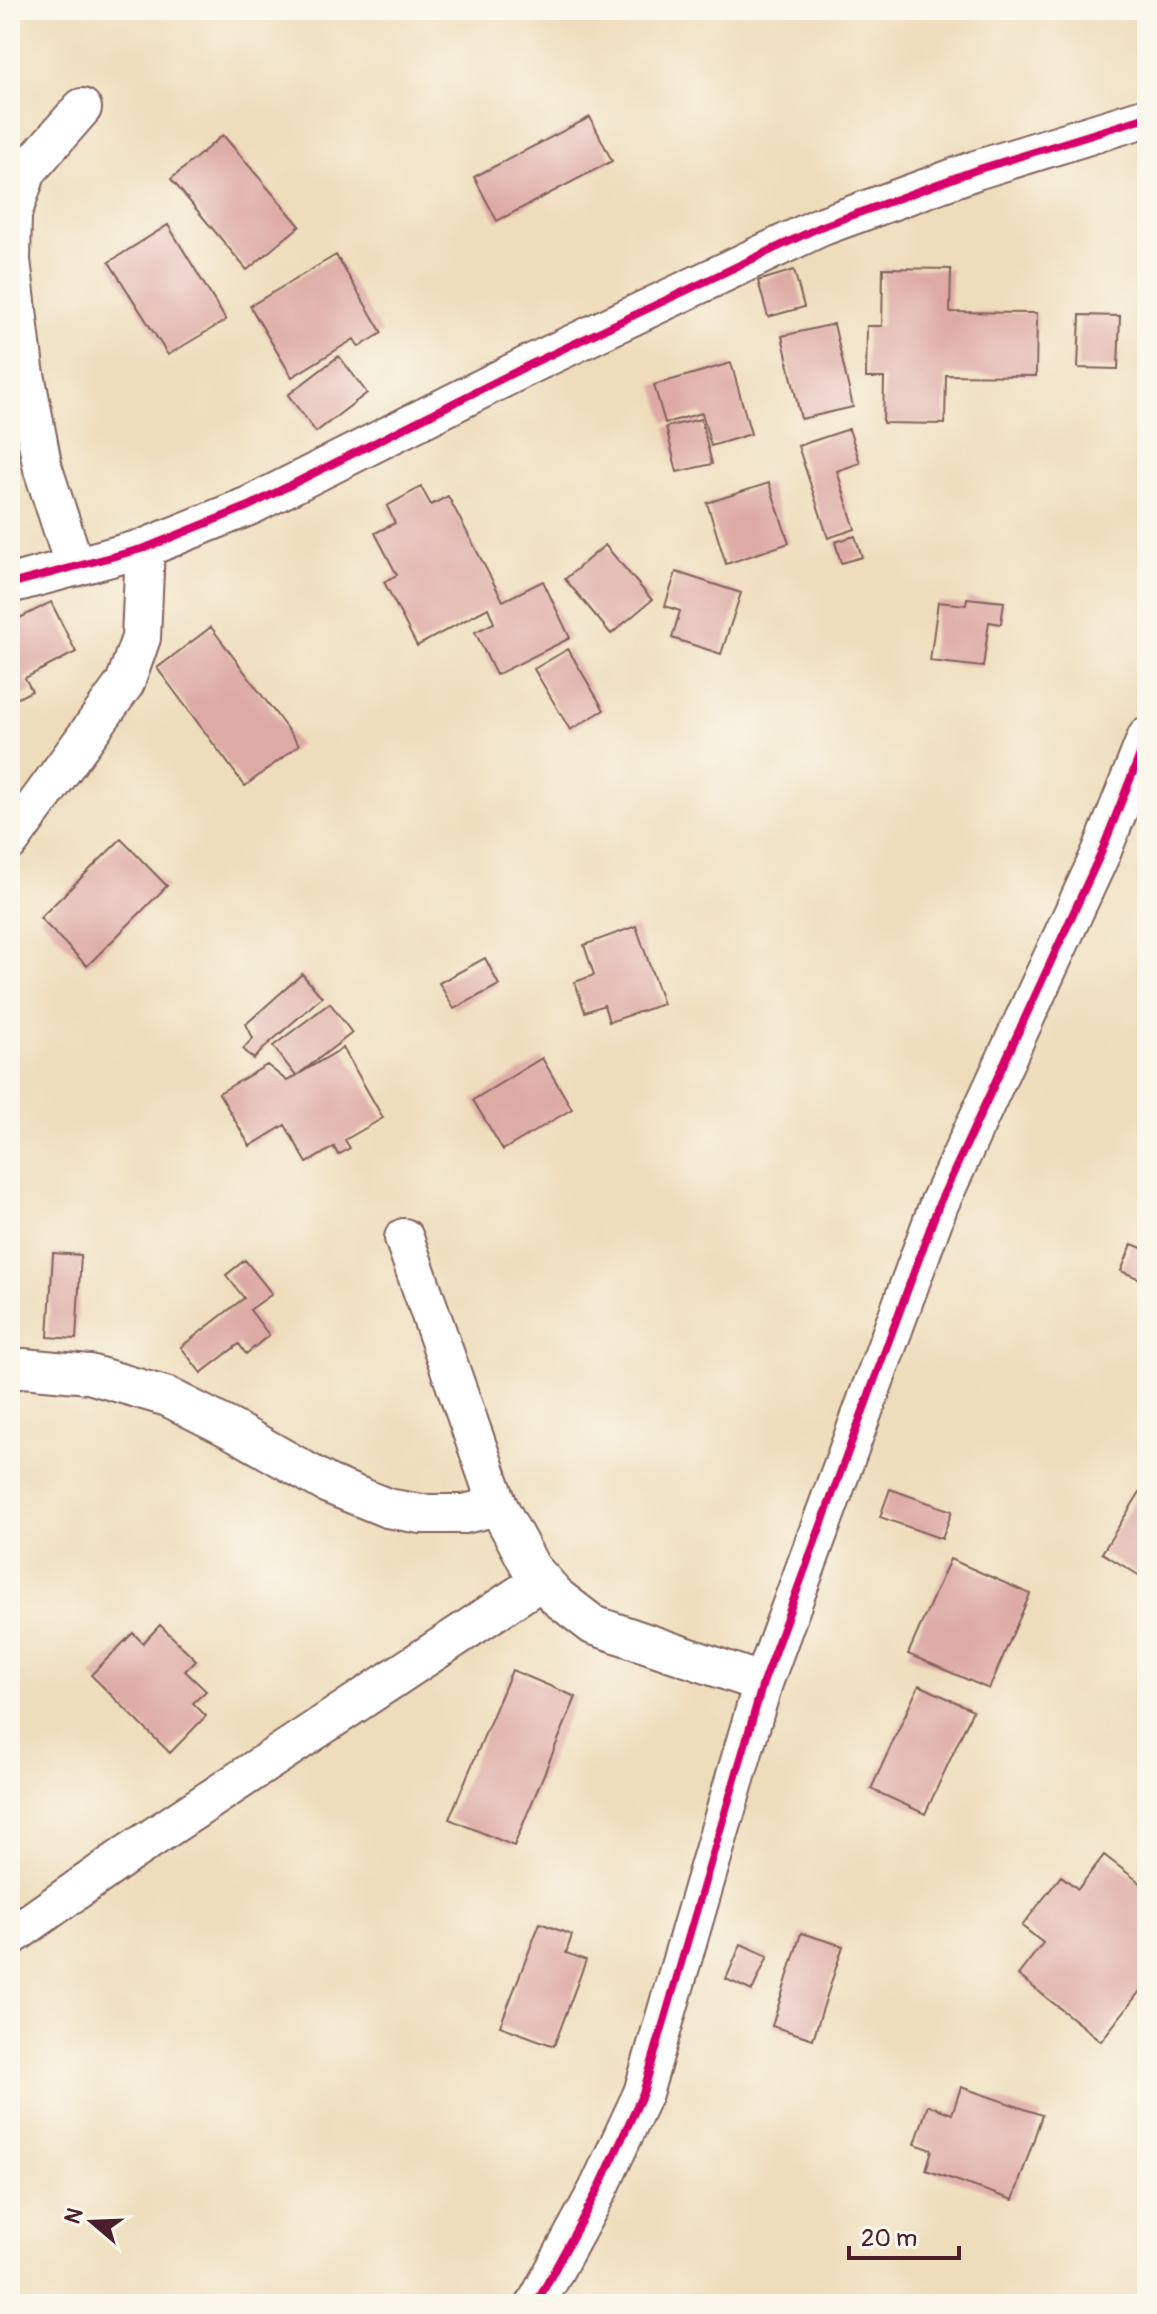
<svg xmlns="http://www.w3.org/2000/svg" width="1157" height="2314" viewBox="0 0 1157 2314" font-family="Pangolin,sans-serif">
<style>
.building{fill:#deaaa6}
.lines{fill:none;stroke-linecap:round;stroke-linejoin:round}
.minor-casing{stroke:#83625d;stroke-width:42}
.minor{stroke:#fff;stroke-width:38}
.cycleway-casing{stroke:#fbf7ec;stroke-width:13}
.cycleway{stroke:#d6006c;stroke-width:8}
</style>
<rect width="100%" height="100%" fill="#fbf7ec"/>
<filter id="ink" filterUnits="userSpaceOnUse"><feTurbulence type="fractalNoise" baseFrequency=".0125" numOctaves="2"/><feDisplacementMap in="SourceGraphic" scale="16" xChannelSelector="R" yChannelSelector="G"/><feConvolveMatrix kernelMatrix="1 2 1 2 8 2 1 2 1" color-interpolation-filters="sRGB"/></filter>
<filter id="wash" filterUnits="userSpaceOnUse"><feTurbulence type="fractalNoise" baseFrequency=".006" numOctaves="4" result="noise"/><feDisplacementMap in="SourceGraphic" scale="32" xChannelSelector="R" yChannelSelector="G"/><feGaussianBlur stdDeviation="1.8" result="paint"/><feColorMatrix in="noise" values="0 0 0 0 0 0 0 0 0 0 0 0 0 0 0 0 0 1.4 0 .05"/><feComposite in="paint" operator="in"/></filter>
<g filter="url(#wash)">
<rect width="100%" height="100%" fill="#edb"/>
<g id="blocks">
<!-- building -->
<path class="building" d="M590,117L612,161L497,221L474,177Z
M223,135L300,226L247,270L171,179Z
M168,225L226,320L168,355L109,262Z
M336,255L382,333L359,347L354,339L292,377L250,306Z
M883,268L951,269L950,312L1037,313L1036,376L946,375L945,424L883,423L884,378H866L867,326H882Z
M794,270L804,307L768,317L758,281Z
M1080,315L1120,316L1118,369L1078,368Z
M834,324L853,407L801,419L782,336Z
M339,356L367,393L316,432L288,395Z
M731,363L751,434L711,446L702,413L665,423L654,385Z
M701,419L712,464L677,472L666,427Z
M849,429L860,463L837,471L855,529L828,538L798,446Z
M769,483L789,543L726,564L707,503Z
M421,487L431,505L448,496L503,601L543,581L570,638L496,675L475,632L494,623L488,608L417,646L384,582L397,575L375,533L395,523L387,506Z
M855,536L862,557L841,563L835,542Z
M605,545L652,600L611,634L565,579Z
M676,572L741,593L721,654L672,638L680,611L665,606Z
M967,598L1004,602L1001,624L989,622L983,667L930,661L938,602L966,605Z
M51,602L76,652L25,678L32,691L10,702V619L12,622Z
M211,627L299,745L245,786L157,668Z
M568,649L604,710L570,730L534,669Z
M121,839L167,886L87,966L40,918Z
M636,926L663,1004L609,1022L604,1005L585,1012L575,982L594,975L584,945Z
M485,958L499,985L454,1009L439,983Z
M302,974L322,997L267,1045L254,1059L243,1049L253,1038L246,1024Z
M330,1003L352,1033L296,1076L273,1046Z
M343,1048L383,1118L345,1140L350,1148L338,1155L334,1147L307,1163L285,1125L250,1146L219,1093L267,1065L287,1081Z
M542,1058L572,1109L503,1150L473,1100Z
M1132,1244L1147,1250V1282L1121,1271Z
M53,1253L81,1255L76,1339L48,1337Z
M245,1260L272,1294L250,1310L269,1335L246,1354L239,1344L201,1373L181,1347L244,1298L226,1275Z
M1143,1487L1147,1489V1570L1142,1577L1102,1553Z
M890,1489L952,1511L942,1539L880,1517Z
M950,1559L1030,1594L989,1689L908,1654Z
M160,1625L196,1660L185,1671L206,1691L193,1703L206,1716L170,1753L91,1675L133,1633L143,1643Z
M512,1670L576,1697L514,1846L449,1819Z
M919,1685L973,1710L925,1814L871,1789Z
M1104,1855L1147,1888V1982L1101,2041L1018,1975L1043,1943L1022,1926L1061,1876L1078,1889Z
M540,1923L572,1935L566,1953L586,1960L554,2046L500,2026Z
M801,1933L843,1946L813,2039L772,2026Z
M741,1944L768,1956L752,1991L726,1979Z
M961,2087L1042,2115L1013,2200L926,2170L932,2150L915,2144L928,2105L952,2114Z"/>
</g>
</g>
<g filter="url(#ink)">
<use href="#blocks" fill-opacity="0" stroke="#83625d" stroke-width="2"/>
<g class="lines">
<defs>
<path id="minor" d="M75,567L43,469L24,369L11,260L12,214L27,171L82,108
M10,584L145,548L249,506L531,364L820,227L976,170L1147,117
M10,841L125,683L141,638L145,548
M404,1238L498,1506L531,1568L558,1598L593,1625L763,1683
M10,1371L23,1368L89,1374L168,1397L231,1429L328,1484L387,1508L421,1514H464L498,1506
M10,1937L128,1854L542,1580
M536,2304L598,2190L643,2093L763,1683L939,1204L1101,853L1147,737"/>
</defs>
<!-- minor casing -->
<use href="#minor" class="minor-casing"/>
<!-- minor -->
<use href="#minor" class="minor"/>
<defs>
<path id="cycleway" d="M10,584L145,548L249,506L531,364L820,227L976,170L1147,117
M536,2304L598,2190L643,2093L763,1683L939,1204L1101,853L1147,737"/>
</defs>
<!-- cycleway casing -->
<use href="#cycleway" class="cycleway-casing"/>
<!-- cycleway -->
<use href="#cycleway" class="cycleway"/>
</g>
</g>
<!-- margin -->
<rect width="1157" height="2314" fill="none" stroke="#fbf7ec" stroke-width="40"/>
<!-- north arrow -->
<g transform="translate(92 2222) rotate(289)" stroke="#fbf7ec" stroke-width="6" paint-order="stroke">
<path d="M0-6L14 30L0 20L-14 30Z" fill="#4a1f2b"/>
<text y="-12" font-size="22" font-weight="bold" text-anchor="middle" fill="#4a1f2b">N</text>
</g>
<!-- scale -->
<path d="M849 2246v12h110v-12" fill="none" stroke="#4a1f2b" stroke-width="4"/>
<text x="861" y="2246" font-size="24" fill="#4a1f2b" stroke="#fbf7ec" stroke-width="6" paint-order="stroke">20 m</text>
</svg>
